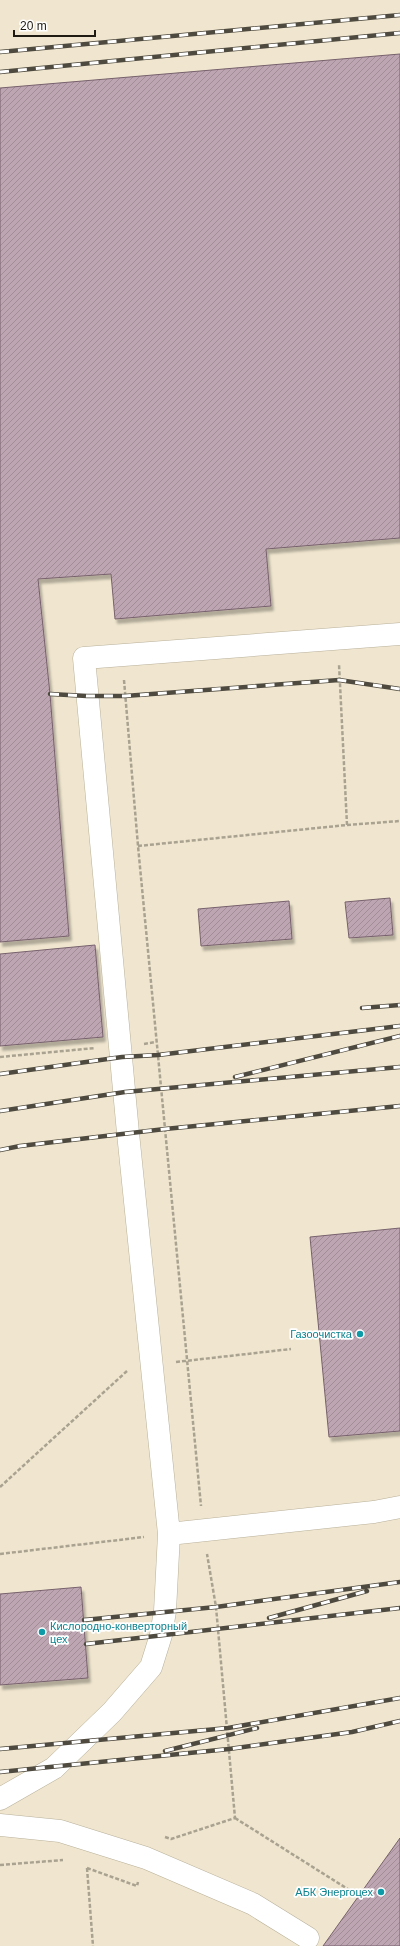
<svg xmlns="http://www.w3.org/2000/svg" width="400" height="1946" viewBox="0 0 400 1946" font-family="Helvetica,sans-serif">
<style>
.building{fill:url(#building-hatch);stroke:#77616c;filter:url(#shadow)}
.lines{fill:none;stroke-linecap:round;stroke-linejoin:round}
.minor-casing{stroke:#b9b09a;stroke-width:23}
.path{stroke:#aaa290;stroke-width:2.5;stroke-dasharray:4 2;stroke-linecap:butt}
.minor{stroke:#fff;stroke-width:22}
.rail-casing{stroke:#4f4a3f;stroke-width:4.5}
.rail{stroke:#fff;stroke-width:3;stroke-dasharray:9;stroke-linecap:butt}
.culture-dot{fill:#0f9aa8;stroke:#fff;stroke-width:1.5}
.labels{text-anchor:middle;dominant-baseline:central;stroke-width:3.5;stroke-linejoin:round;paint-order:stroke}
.culture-label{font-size:11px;fill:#0d838f;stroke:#fff;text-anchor:end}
</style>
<defs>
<pattern id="building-hatch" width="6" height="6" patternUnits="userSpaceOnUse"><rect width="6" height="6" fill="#bda5b1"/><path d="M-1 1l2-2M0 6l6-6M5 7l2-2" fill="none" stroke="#a28d97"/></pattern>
<filter id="shadow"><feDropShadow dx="2.5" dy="4.5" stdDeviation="1" flood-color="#0004"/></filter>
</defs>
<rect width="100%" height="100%" fill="#f0e6cf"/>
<!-- building -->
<path class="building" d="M400,54V538L266,549L271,606L115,619L111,574L38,579L50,694L69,936L0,942V88Z
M390,898L393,935L349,938L345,902Z
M289,901L292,939L201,946L198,909Z
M95,945L103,1037L0,1046V954Z
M400,1228V1431L329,1437L310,1237Z
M81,1587L88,1678L0,1685V1594Z
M400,1838V1946H323Z"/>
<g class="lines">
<defs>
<path id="minor" d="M400,634L84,658L128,1133L169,1534L374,1512L400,1507
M0,1799L54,1768L112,1712L151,1667L161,1635L165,1611L169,1534
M0,1825L60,1831L146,1858L253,1904L308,1938"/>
</defs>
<!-- minor casing -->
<use href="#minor" class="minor-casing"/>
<!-- path -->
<path class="path" d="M124,680L138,846L201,1506
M347,825L400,821
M138,846L347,825L339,664
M144,1044L156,1042
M0,1057L95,1048
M176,1362L291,1349
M0,1487L127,1371
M0,1554L144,1537
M235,1818L354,1893
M165,1837L171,1839L235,1818L216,1607L207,1554
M0,1865L63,1860
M87,1868L137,1886L138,1882
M87,1868L93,1946"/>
<!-- minor -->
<use href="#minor" class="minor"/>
<defs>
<path id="rail" d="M0,52L400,15
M0,72L400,33
M50,694L87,696H125L339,680L400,689
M362,1008L400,1005
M0,1074L122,1057L158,1055L400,1026
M235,1077L400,1036
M0,1111L125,1092L400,1067
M0,1150L20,1146L165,1129L400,1106
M269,1618L367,1591
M84,1620L216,1607L400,1582
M86,1644L400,1608
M0,1749L228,1728L400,1698
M165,1751L257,1728
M0,1772L229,1749L352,1732L400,1721"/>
</defs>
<!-- rail casing -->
<use href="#rail" class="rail-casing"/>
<!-- rail -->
<use href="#rail" class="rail"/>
</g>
<!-- markers -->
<g class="culture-dot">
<circle cx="360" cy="1334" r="4"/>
<circle cx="42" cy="1632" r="4"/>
<circle cx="381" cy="1892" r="4"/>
</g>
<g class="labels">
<!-- culture labels -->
<g class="culture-label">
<text x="352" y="1334">Газоочистка</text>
<text x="50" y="1626" text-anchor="start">Кислородно-конверторный<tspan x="50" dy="13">цех</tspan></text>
<text x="373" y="1892">АБК Энергоцех</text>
</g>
</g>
<!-- scale -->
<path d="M14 30v6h81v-6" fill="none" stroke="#1f1b13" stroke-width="2"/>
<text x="20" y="30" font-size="12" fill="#1f1b13" stroke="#ffffff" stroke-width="3" paint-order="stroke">20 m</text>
</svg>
